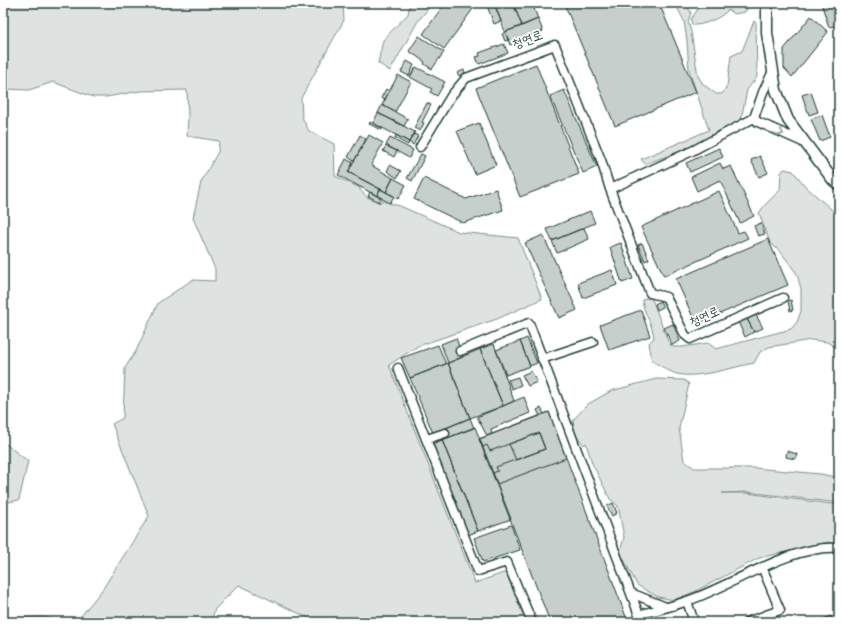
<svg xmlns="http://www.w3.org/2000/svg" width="842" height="625" viewBox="0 0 842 625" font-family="'Gochi Hand','Poor Story',sans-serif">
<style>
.green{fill:#dee3e2;stroke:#7e908b}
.building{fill:#c7cfcc;stroke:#1f3d34}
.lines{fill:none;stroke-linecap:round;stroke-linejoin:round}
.minor-casing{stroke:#1f3d34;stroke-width:11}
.major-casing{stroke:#1f3d34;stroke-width:13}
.minor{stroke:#fff;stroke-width:8}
.major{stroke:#fff;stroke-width:10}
.oneway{stroke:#8f9e9a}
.labels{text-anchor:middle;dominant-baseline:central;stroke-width:3.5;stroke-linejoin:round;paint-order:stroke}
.street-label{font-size:13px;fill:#1f3d34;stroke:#fff}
</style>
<rect width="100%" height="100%" fill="#fff"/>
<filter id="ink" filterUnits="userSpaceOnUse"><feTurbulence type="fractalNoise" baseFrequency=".025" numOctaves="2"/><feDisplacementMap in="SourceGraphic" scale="8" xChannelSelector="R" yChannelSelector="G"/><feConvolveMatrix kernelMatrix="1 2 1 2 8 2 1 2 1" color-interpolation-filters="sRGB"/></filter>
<g filter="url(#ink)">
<!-- green -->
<path class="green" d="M3,3H343L344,20L301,98L302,117L309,131L334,144L335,176L360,188V190L367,197L380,203L382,201L400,206L459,232L518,238L542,299L497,319L418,346L389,365L475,583L506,572L526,622H317L239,585L215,609L211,622H76L102,590L149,516L112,424L123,418L125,368L136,351L158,303L192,280L215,281V269L193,218L201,182L218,152L219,141L187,136L188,116L187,90L140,91L106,97H93L53,82L29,90L3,89Z
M410,3H433L418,21L390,71L378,63L383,40L408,14Z
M675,3H686L691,13L688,21L691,32L698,76L703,84L716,94H722L727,86L731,56L742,51L754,21L756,23L757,77L747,90L741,120L694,146L645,164L641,159L709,130L689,70L687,41L684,21Z
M702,3H745L748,7L745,12L734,14L728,10C721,18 703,26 692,25L691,19Z
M784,169L793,171L806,187L839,216V349L827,342L811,340L769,347L760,352L754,363C733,367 698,379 677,374C669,372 660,365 652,361L649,343L654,338C653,325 644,314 642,300L645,298L652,299L669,344L674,347H682L708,343L716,349L791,329L797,322L801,311V289L797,274L781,252L770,243L759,213L765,205L780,190L781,173Z
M656,379L684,380L689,384L679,428L684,461L694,468H754L821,474L839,478V503L748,492L722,493H746L839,505V544L828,542L759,558L694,592L674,600L658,597L637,585L620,552L624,537L618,506L610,499L592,463L586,443L584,445L575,434L573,420L588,404L611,391Z
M3,442L28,461L19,500L3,503Z
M43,617L70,622H8L9,618Z"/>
<!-- building -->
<path class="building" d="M445,3H470L475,6L444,49L423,34Z
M486,3H494L501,21L494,24Z
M494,3H513L522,26L505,32Z
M513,3H532L538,19L522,26Z
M564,3H659L696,92L615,126Z
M821,3H839V25L829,27Z
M811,16L828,32L792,77L784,68V49Z
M538,19L543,31L510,45L505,32Z
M505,32L509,40L505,41L502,34Z
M419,36L444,52L432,69L424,64L425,62L409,51Z
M504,44L508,53L479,64L476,57L480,56L479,53Z
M407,61L414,65L409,76L401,72Z
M536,64L579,174L520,197L476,88Z
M416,67L445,82L437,96L430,92L432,89L410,77Z
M464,70L465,73L459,76L457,73Z
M398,75L411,82L395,112L382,105Z
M386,89L389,91L385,100L381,98Z
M564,90L597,167L583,173L550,96Z
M811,92L818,112L809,115L802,95Z
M427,103L431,105L422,122L424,123L420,131L414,128Z
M382,105L408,119L404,126L378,113Z
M378,113L415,132L409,142L373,123Z
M822,115L830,137L820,141L811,119Z
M370,122L382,128V130L369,124Z
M479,123L496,165L475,174L457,131Z
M414,134L418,136L413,145L409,142Z
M360,135L366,139L354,161L348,157Z
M369,135L383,143L371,165L393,178L386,192L348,172Z
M396,135L409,142L408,145L395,138Z
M390,138L413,150L409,158L386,145Z
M386,146L397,151L394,157L383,151Z
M719,148L723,157L690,172L686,163Z
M421,154L425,156L412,181L407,178Z
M760,156L768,173L759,177L751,160Z
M346,159L353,163L348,172L380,189L377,196L338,175Z
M720,163L723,169L731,166L754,216L740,223L720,180L697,191L691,177Z
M390,165L401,171L397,178L387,171Z
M393,178L406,185L398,199L386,192Z
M424,178L466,199L496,189L503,210L463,223L414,199Z
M380,189L394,196L390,203L377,196Z
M719,191L738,233L744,231L748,238L664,276L641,227Z
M370,192L382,198L379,202L368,196Z
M590,211L595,223L552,241L547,229Z
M761,223L765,234L758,236L754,226Z
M584,228L589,239L557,253L552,241Z
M543,235L577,310L559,318L525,243Z
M768,239L788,285L696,324L676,279Z
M621,243L633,279L622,283L610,247Z
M642,243L649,259L645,261L638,245Z
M612,270L617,285L583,298L578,283Z
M791,300L793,310L790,311L788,301Z
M660,301L663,307L657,310L655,304Z
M641,310L650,336L609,350L600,325Z
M755,313L763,328L754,332L746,317Z
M746,317L754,332L745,337L738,322Z
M673,324L680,341L672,345L664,328Z
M456,338L463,357L448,363L441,344Z
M527,338L537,363L530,366L520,341Z
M520,341L530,366L506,375L496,350Z
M494,344L514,401L503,406L480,349Z
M438,345L446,364L410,378L401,358Z
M480,349L503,406L470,418L448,363Z
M448,363L470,418L433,433L410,378Z
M531,371L537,382L528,386L522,375Z
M518,377L521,385L512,389L508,380Z
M524,397L530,413L491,429L492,434L487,436L477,417Z
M541,408L544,414L549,412L628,622H550L479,439L540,416L537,410Z
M549,412L566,458L497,484L493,473L498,471L496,467L545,449L539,433L490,451L487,445L483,447L479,439Z
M470,418L474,428L442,440L439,431Z
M475,427L511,519L478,531L442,440Z
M539,433L545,449L516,460L509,444Z
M442,440L478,531L468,535L432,444Z
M787,451L797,454L795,459L786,457Z
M613,503L617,513L612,516L607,506Z
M511,525L520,550L483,562L474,538Z
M831,616L833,622H816Z"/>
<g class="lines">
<defs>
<path id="minor" d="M754,118L758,122L805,143
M420,147L451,96L466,78L555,45L601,160L610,189L692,151L754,118L763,92L772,73
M610,189L650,293L666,297L685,335L690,339L783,298
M460,351L529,323L639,615C655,610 671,607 687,601C732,586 791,544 839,548
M542,359L593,342
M398,368L478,571L507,562L532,622
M427,439L445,433
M631,593L666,607
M687,601L694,622
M747,622L780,610L762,567"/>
<path id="major" d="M767,3V33L776,90L788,120L833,180L839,185"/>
</defs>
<!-- minor casing -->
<use href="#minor" class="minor-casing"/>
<!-- major casing -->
<use href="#major" class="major-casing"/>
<!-- minor -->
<use href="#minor" class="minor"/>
<!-- major -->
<use href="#major" class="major"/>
</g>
<!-- one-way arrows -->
<defs><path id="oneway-chevron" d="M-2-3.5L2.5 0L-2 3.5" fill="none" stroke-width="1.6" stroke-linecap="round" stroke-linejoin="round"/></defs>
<use class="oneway" href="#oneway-chevron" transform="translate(781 133) rotate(24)"/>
</g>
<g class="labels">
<!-- street labels -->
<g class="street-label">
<text transform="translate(528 41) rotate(-20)">청연로</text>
<text transform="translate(705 318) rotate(-24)">청연로</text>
</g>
</g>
<!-- margin -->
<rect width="842" height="625" fill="none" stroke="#fff" stroke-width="16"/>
<rect x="8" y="8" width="826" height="609" fill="none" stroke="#1f3d34" stroke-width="1.5" filter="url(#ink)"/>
</svg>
